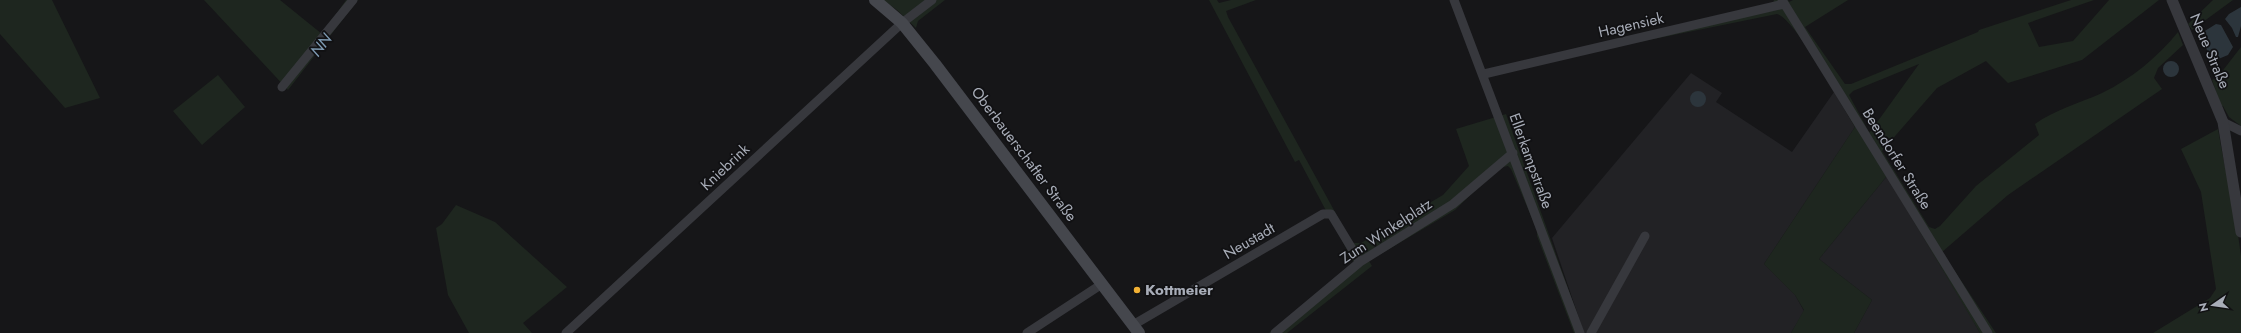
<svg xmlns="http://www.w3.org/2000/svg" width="2241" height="333" viewBox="0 0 2241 333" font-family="Jost,sans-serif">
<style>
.built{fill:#222225}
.green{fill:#1e261f;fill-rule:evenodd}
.water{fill:#2c353c}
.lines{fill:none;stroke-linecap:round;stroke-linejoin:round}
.minor{stroke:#37383d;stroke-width:9}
.tertiary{stroke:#37383d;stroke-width:11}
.secondary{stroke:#45474d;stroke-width:12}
.poi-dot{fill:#f2b134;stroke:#111113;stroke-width:1.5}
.labels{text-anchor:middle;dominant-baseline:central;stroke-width:3.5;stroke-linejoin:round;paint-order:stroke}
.street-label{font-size:15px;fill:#a8adb8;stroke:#111113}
.poi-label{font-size:15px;font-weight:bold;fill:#a8adb8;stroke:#111113;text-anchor:start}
.water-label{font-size:16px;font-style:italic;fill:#7f9bb3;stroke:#111113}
</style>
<rect width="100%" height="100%" fill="#161618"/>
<!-- built -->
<path class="built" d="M1691,73L1722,93L1716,102L1792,152L1834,92L1855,127L1764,264L1795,295L1804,311L1791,333H1584L1552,238Z
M1887,176L1927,240L1980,333H1854L1872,300L1819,259Z"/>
<!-- green -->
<path class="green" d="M0,0H52L100,98L65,108L0,34Z
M204,0H280L322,34L346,0H358L288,90Z
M883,0H945L918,21L916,28L897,10Z
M1209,0H1217L1219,3L1231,0H1256L1226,11L1228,17L1352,243H1361L1443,195L1469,166L1456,129L1506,114L1584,333H1574L1537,236V230L1511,169L1508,166L1503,167L1493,173L1455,210L1369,261L1372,266L1287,333H1269L1354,263L1299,160L1295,162Z
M1774,0H1788L1789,2L1793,0H1848L1805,27L1845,84H1851L1978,32L1979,30L2071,0H2094L2028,23L2039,47L2073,41L2109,0H2159L2082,60L2008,83L1986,61L1937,88L1882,151L1929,227L1935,229L1940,226L1976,186L2039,135L2035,124C2054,110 2080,103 2102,93C2131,79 2158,57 2178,32L2183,45L2158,68L2154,78L2162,89L2008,195L1942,252L1996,333H1980L1887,176L1819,259L1872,300L1854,333H1791L1804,310L1795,295L1764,264L1855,127C1843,106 1795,19 1777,14L1639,42L1773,3ZM1919,64L1870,132H1869L1849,95L1853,91Z
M2213,0H2233L2192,30L2188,24Z
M2241,47V126L2229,117L2223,106H2221L2212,80L2217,78Z
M218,75L245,107L202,145L173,111Z
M2218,129C2225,172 2236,213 2241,256C2241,281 2241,308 2241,333H2153L2210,298L2216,289L2201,192L2181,149Z
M456,205L495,222L567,287L523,323L532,333H469L448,295L436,228L442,224Z"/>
<!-- water -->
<path class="water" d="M2241,7V26L2238,37H2236L2232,28L2225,19L2229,14Z
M2216,24L2221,25L2233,47L2228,55L2216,60L2210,57L2200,34Z
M2163 69a8 8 0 1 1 16 0a8 8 0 1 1-16 0Z
M1690 99a8 8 0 1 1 16 0a8 8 0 1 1-16 0Z"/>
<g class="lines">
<!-- minor -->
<path class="minor" d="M1454,0L1580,333
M1782,0L1988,333
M1484,74L1784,4
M282,87L353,0
M2223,122L2241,131
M1133,325L1323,214H1331L1360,262
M566,333L902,23L932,0
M1027,333L1102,284
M1275,333L1360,262L1453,204L1513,153
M1591,333L1645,236"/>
<!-- tertiary -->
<path class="tertiary" d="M2172,0L2223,122L2241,232"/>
<!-- secondary -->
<path class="secondary" d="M875,0L902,23L935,64L1139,333"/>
</g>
<!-- markers -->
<circle class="poi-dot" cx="1137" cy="290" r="4"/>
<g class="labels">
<!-- street labels -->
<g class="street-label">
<text transform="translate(1631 25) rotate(-13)">Hagensiek</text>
<text transform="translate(2210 51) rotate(67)">Neue Straße</text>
<text transform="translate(1024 154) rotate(53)">Oberbauerschafter Straße</text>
<text transform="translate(1897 159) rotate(58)">Beendorfer Straße</text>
<text transform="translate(1531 161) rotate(70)">Ellerkampstraße</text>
<text transform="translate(725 167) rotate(-43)">Kniebrink</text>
<text transform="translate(1386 231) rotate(-33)">Zum Winkelplatz</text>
<text transform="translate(1249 241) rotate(-30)">Neustadt</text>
</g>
<!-- poi labels -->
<g class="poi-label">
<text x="1145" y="290">Kottmeier</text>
</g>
<!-- water labels -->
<g class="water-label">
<text transform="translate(321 45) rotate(-52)">NN</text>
</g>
</g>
<!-- north arrow -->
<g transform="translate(2213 305) rotate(257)" stroke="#111113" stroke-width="3" paint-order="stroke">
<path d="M0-3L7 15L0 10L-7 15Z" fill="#a8adb8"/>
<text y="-6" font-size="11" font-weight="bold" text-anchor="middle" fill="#a8adb8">N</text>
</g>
</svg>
